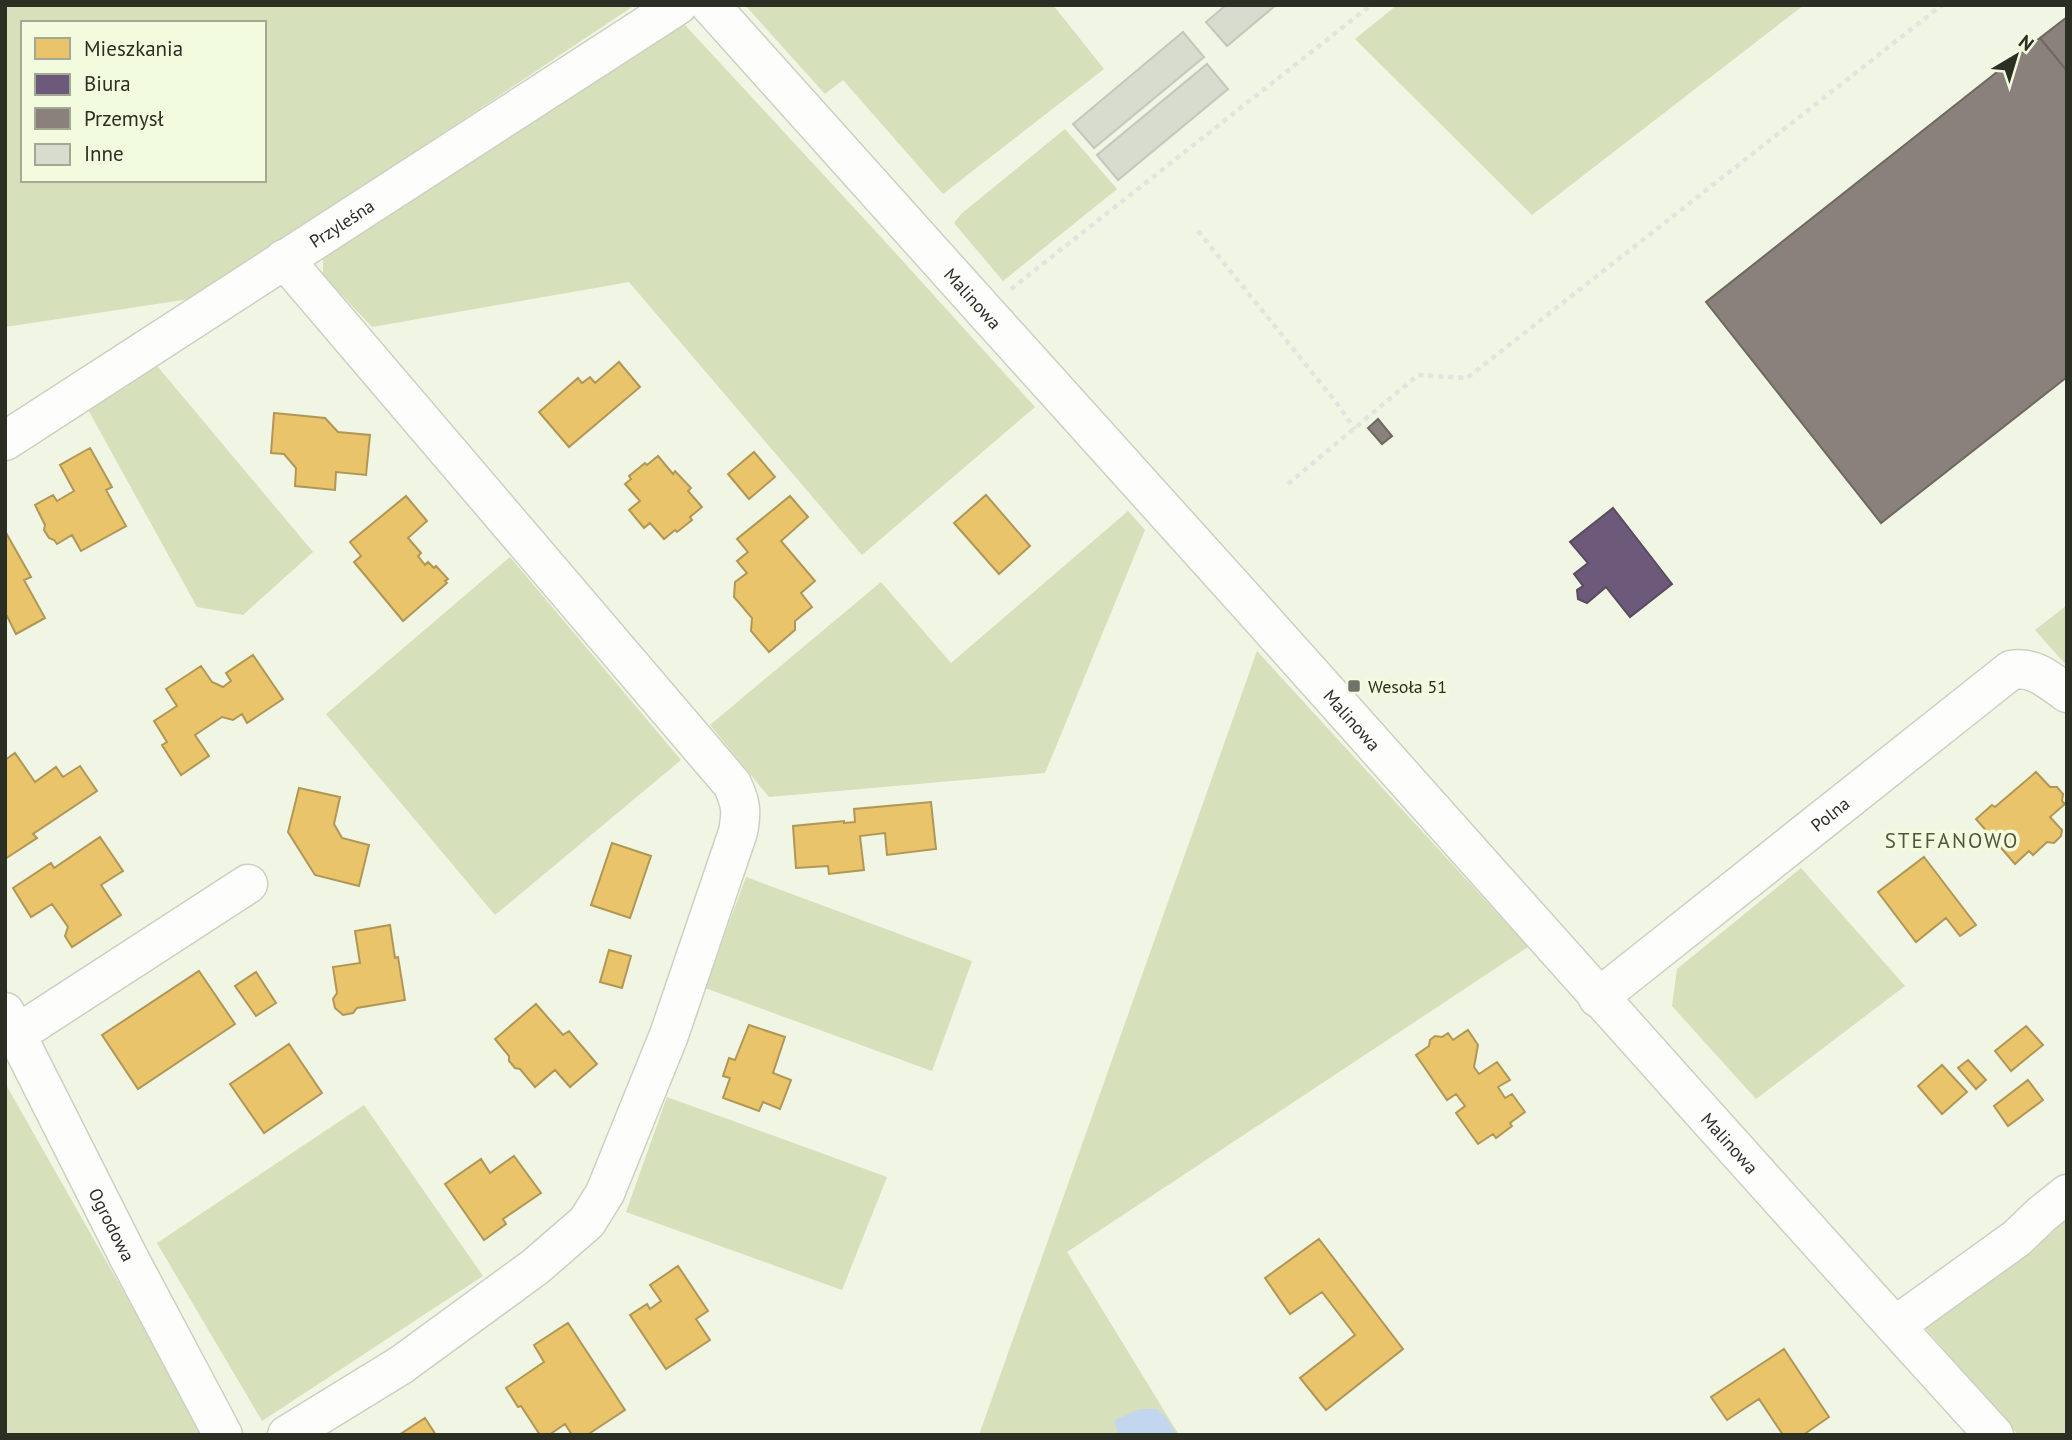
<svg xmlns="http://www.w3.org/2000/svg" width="2072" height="1440" viewBox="0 0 2072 1440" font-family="'PT Sans',sans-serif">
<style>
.green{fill:#d6e0ba;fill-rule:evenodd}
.water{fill:#c3d6ef}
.homes{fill:#e9c46a;stroke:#b09755;stroke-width:2}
.offices{fill:#6d597a;stroke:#594c60;stroke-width:2}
.industry{fill:#8a817c;stroke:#6e6861;stroke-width:2}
.building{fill:#d8dccf;stroke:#c4c7bb;stroke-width:2}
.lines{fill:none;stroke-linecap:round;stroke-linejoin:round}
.minor-casing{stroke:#ccd0c2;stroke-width:41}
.path{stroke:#e2e4df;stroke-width:4.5;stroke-dasharray:5 5;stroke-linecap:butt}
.minor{stroke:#fdfefb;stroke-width:38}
.poi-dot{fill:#707467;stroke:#f3fbde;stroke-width:2.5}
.labels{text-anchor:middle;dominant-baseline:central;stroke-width:7;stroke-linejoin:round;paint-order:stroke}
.street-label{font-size:18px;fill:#2b2e23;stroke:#f3fbde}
.poi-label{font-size:18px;fill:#2b2e23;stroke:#f3fbde;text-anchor:start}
.quarter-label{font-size:21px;letter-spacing:2px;fill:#50563d;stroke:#f3fbde}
</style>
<rect width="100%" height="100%" fill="#f0f5e4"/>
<!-- green -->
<path class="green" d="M5,5H635L196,298L5,327ZM23,23H264V180H23Z
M745,5H1053L1104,69L943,194L843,80L825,94Z
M1397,5H1804L1532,215L1355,39Z
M684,24L880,236L1035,407L862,555L629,282L372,327L323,275V250L608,62Z
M1065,129L1117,189L1003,281L954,223L961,214Z
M153,361L313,552L243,615L197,607L86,406Z
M1128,511L1145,530L1045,773L769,797L710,725L881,582L951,663Z
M510,557L681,760L495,915L326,714Z
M2067,605V666L2035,630Z
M1257,651L1528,947L1067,1252L1179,1435H979Z
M1801,868L1905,986L1756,1099L1672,1006L1677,969Z
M746,877L972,961L932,1071L705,988Z
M5,1083L205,1435H5Z
M667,1097L887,1177L842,1290L626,1212Z
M364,1105L483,1276L262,1421L157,1243Z
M2067,1210V1435H2018L1921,1323Z"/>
<!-- water -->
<path class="water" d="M1140,1409H1157L1166,1417L1177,1435H1118L1115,1420Z"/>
<!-- homes -->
<path class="homes" d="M619,362L640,387L569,447L539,412L578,378L582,383L590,377L595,383Z
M274,413L325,418L338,432L370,435L366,475L336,472L335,490L295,486L296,468L284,454L271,453Z
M90,448L112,487L106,490L126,526L81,551L72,535L57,544L54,540L49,538L44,530L45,525L35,505L53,495L57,501L74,491L60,465Z
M754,452L775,477L749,499L728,474Z
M658,456L673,474L675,471L691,488L688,491L702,507L690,517L692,520L677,532L675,530L664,539L650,523L644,528L629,510L640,501L625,484L631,479L629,476L645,463L647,465Z
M986,495L1030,546L999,574L954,523Z
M406,496L427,521L408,538L421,553L418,556L425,565L428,562L434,568L436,566L448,579L445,581L447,583L403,621L354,562L361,556L350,542Z
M790,496L808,517L781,541L815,581L801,593L812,607L795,621V630L769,652L751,631L752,618L734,597L735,582L747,573L737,561L748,552L737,539Z
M5,531L31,577L24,580L45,618L16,634L7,616H5Z
M253,655L283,699L247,723L242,714L233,720L222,717L195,735L209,756L181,775L162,745L167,742L154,721L177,706L166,689L201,666L212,682L223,687L231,681L226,673Z
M15,753L35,782L56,767L63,777L80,766L97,791L33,834L37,838L5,859V760Z
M2036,772L2050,787H2057L2063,794L2062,801L2065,804L2050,817L2062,830L2061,836L2054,843L2047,842L2033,855L2029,851L2015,864L1976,819L1992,805L1995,807Z
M299,788L340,797L334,824L342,838L369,845L359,886L315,875L288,832Z
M931,802L936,849L887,855L885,833L860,836L864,870L829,874L828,866L796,868L793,826L844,821V823L855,822L854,809Z
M100,837L123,871L101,885L121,915L72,947L65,936L68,927L52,904L31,917L13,888L51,863L54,868Z
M612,843L651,856L630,918L591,905Z
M1924,857L1976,925L1960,936L1946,918L1916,942L1878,892Z
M390,925L395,958L398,957L405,1000L357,1008L353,1013L343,1015L335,1008L333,999L337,993L333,967L360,963L355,931Z
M609,950L631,956L622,988L600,982Z
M199,971L235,1024L138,1089L102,1035Z
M256,972L276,1003L256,1016L235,986Z
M536,1004L563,1035L569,1031L597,1064L570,1087L555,1070L535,1087L520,1069L515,1068L509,1061V1056L495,1039Z
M749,1025L785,1037L773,1073L791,1080L780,1109L763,1102L759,1111L723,1098L730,1078L723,1076L729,1058L735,1060Z
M2026,1026L2043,1045L2011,1071L1995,1051Z
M1468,1030L1478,1045L1474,1067L1479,1074L1497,1062L1510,1080L1498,1087L1505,1098L1512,1094L1525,1112L1510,1123L1512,1126L1496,1138L1493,1134L1478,1144L1456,1113L1465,1106L1456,1094L1447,1100L1416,1055L1429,1046L1430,1040L1435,1036L1442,1037L1448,1033L1453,1040Z
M289,1044L322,1093L264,1133L230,1084Z
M1968,1060L1986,1080L1976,1089L1958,1068Z
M1942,1065L1967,1092L1942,1114L1918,1086Z
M2028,1080L2043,1100L2008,1126L1994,1106Z
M514,1156L541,1193L503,1219L506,1224L484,1240L445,1184L481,1159L490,1173Z
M1319,1239L1403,1349L1326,1410L1300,1378L1355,1335L1322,1292L1290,1314L1265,1278Z
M678,1266L708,1311L696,1319L710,1340L666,1369L630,1315L647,1304L650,1309L661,1301L650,1285Z
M568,1323L625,1410L587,1435H572L565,1424L549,1435H540L521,1406L518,1407L506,1388L544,1362L534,1345Z
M1784,1349L1829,1417L1803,1435H1783L1759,1399L1727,1420L1711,1397Z
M425,1418L436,1435H399Z"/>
<!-- offices -->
<path class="offices" d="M1613,508L1672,584L1630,617L1606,587L1587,603L1578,599L1577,590L1583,586L1574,574L1588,563L1570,542Z"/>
<!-- industry -->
<path class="industry" d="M2067,17V71L2040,38Z
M2040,38L2067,71V377L1881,523L1706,302Z
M1378,419L1392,436L1382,444L1368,428Z"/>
<!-- building -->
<path class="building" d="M1226,5H1276L1227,46L1206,22Z
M1183,32L1204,57L1094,148L1073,124Z
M1207,64L1228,89L1118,180L1097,155Z"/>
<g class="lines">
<defs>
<g id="minor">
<path id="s1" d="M710,5C888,205 1067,402 1246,601C1495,879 1742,1159 1994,1435"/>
<path d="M284,259L732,784C741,803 742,811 738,832L669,1035L605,1193L587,1222L535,1267L401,1365L287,1435"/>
<path id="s2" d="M5,441L678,5"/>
<path id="s3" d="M1598,998L2011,670C2034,666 2049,680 2067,693"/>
<path id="s4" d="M5,1012L128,1256L223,1435"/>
<path d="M17,1034L248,884"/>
<path d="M1895,1326L2017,1238L2042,1214L2067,1194"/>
</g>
</defs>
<!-- minor casing -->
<use href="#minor" class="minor-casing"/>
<!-- path -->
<path class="path" d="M1198,231L1336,402L1355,429
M1011,289L1371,5
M1288,484L1418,375L1467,378L1942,5"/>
<!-- minor -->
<use href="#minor" class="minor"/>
</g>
<!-- markers -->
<rect class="poi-dot" x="1347" y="679" width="14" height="14" rx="3.5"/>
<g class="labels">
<!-- street labels -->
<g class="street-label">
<text stroke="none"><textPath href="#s2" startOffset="401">Przyleśna</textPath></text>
<text stroke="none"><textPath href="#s1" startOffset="394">Malinowa</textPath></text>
<text stroke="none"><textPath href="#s1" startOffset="961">Malinowa</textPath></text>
<text stroke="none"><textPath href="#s3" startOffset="296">Polna</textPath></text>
<text stroke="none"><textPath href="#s1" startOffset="1528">Malinowa</textPath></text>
<text stroke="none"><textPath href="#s4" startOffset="238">Ogrodowa</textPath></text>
</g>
<!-- poi labels -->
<g class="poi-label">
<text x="1368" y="686">Wesoła 51</text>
</g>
<!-- quarter labels -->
<g class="quarter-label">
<text x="1952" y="840">STEFANOWO</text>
</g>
</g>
<!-- border -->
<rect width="2072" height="1440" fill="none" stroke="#2b2e23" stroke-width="14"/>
<!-- legend -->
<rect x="21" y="21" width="245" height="161" fill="#f3fbde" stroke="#a3a993" stroke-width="2"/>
<rect x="35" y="38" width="35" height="21" fill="#e9c46a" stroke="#a3a993" stroke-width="2"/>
<text x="84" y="56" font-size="21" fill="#2b2e23">Mieszkania</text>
<rect x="35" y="74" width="35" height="21" fill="#6d597a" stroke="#a3a993" stroke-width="2"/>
<text x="84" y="91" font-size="21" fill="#2b2e23">Biura</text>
<rect x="35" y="108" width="35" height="21" fill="#8a817c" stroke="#a3a993" stroke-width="2"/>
<text x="84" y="126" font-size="21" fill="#2b2e23">Przemysł</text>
<rect x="35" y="144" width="35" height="21" fill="#d8dccf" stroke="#a3a993" stroke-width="2"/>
<text x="84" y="161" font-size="21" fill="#2b2e23">Inne</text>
<!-- north arrow -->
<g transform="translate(2016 56) rotate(38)" stroke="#f3fbde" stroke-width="5" paint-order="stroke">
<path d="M0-5L12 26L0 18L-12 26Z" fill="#2b2e23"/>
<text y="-10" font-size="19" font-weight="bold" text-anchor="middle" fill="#2b2e23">N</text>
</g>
</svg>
